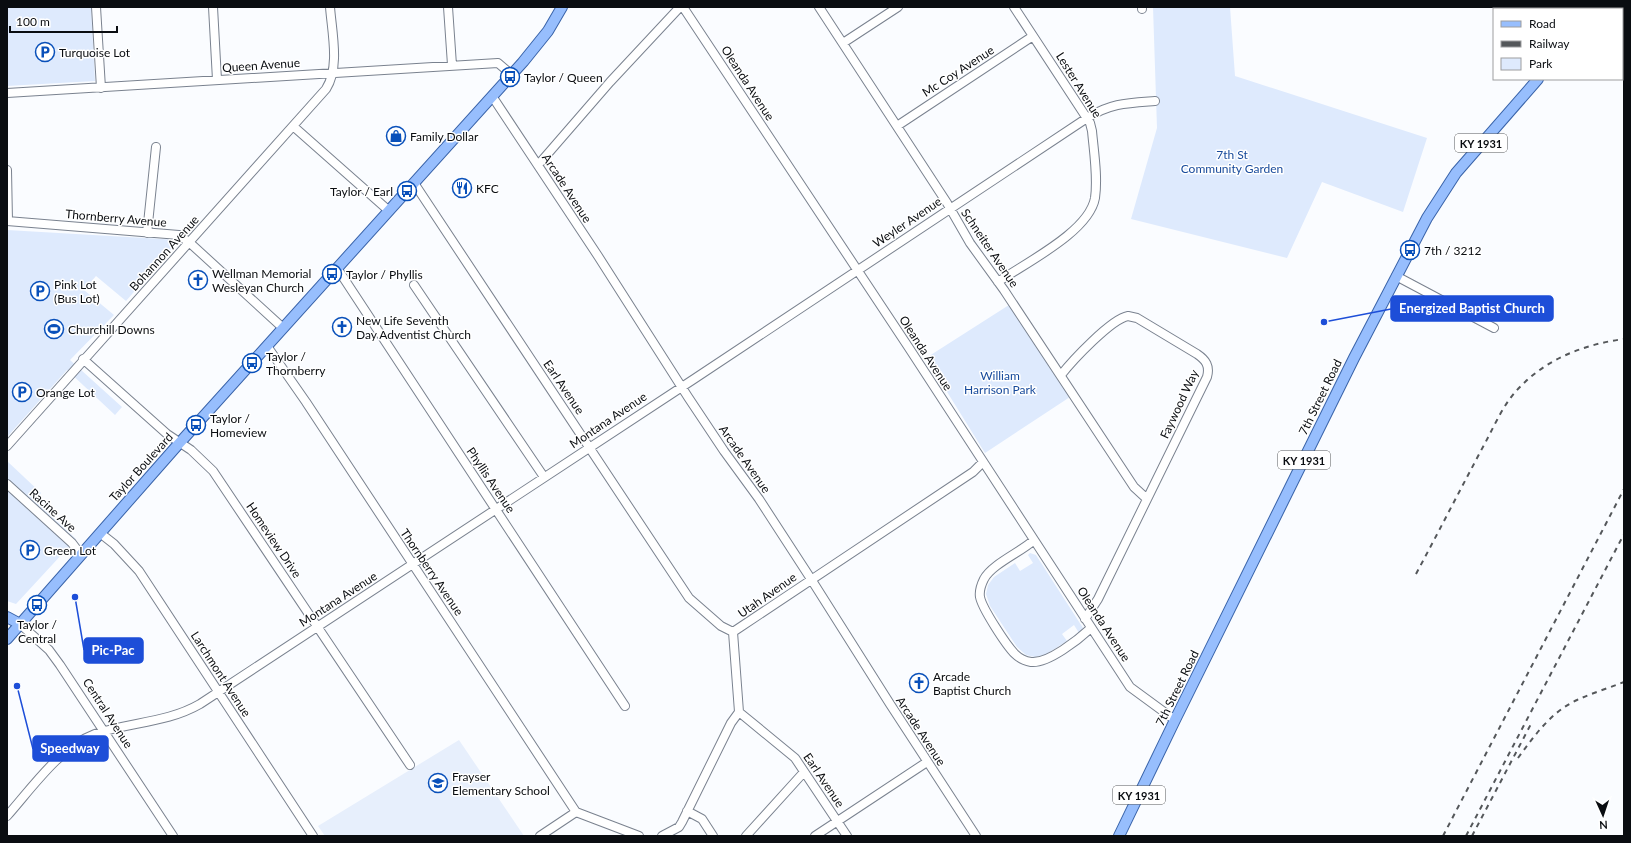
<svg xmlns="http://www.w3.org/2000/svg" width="1631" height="843" viewBox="0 0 1631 843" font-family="Lato,sans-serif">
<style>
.built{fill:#e7effc}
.green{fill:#deeafd}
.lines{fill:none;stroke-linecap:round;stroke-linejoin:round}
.minor-casing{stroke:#7a828f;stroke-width:10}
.major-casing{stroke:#3963a9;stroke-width:12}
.minor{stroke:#fff;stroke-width:8}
.major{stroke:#97befd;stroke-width:10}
.rail{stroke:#54575a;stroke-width:2;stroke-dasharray:5 5;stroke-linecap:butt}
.labels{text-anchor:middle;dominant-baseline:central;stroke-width:3;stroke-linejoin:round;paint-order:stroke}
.shield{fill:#fff;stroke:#545658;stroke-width:1}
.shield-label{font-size:11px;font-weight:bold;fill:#0a0d11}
.poi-label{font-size:12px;fill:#0a0d11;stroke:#fff;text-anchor:start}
.street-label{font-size:12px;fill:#0a0d11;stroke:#fff}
.park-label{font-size:12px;fill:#174a9b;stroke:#fff}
.leader{fill:none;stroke:#1d4ed8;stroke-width:1.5}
.callout-dot{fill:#1d4ed8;stroke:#fff;stroke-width:1.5}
.callout{fill:#1d4ed8;stroke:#1d4ed8;stroke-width:1.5}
.callout-label{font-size:13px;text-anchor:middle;font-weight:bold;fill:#fff}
</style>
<rect width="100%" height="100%" fill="#fafcff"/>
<!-- built -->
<path class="built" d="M459,740L524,836H325L318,826Z"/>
<!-- green -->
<path class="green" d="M7,7H91L95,81L7,86Z
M1153,7H1230L1235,76L1427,138L1403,212L1322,182L1287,258L1131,219L1157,128Z
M7,230L179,240L126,301L96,276L84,290L114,315L70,360L122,407L115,415L67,370L7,437Z
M1009,305L1070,397L985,453L926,358Z
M7,461L41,493L35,501L76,539L16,604L7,601Z
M1030,553L1036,555L1083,628L1079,633L1074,625L1062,634L1067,641L1045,655L1035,657L1026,655L1017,647L990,606L986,594L988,585L994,577L1015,563L1020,571L1033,563L1028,555Z"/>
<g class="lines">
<defs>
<path id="minor" d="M96,7L101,88
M213,7L217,80
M448,7L452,65
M683,7L909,348L1130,687L1175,720
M819,7L947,203L970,243L1004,290L1134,487L1147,499
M1142,9V7
M843,43L898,7
M7,93L498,63L512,75
M492,96L598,256L688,397L724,451L759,499L811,579L890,704L976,836
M293,126L388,210
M897,126L1033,36
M538,165L610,82L680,7
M7,170L8,221
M414,183L689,598L721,626L733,632
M7,221L179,235L190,243L283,328
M147,233L156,147
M337,268L625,706
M1396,276L1494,328
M998,282C1025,263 1089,232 1095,198C1098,177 1094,153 1092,131L1090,123L1014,7
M414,285L544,477
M267,346L306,402L576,812
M83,359L167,434L191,450L213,471L410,765
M1061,375C1072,361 1111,319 1128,316L1137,318L1197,354C1206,360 1210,366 1207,377L1098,599L1085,619
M7,446L326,89C340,67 332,33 330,7
M7,484L72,543L81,555
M100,533L114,544L139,571L313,836
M1034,540C1021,552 992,564 984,579C981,585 979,591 980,597C982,608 1006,645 1015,654C1019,658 1025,661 1031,662C1048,664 1079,639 1091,628
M20,624L49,650L60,665L173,836
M733,632L973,472L983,462
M739,712L795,758L847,836
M687,811L702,819L713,836
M7,816C31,789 60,747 95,734C130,722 167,723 200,704L694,379L1087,118C1111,103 1128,103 1155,101
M540,836L576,812L639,836
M662,836L679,827L682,822L731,723L739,712L733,632
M746,836L804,772
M815,836L927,762"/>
<path id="major" d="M1602,9L1604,7
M7,617L20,624
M7,639L175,448L523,62L548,31L562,7
M1119,836L1175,720L1354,358L1427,218L1456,173L1538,79"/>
</defs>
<!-- minor casing -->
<use href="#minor" class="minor-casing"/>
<!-- major casing -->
<use href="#major" class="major-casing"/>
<!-- minor -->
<use href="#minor" class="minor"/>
<!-- major -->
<use href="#major" class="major"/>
<!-- rail -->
<path class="rail" d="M1416,574C1439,531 1461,488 1484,445C1495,425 1504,402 1521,386C1548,358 1586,344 1624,339
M1518,758C1535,735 1551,712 1577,700C1592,693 1609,688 1624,682
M1443,836L1624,489
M1466,836L1624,534
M1472,836L1531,724"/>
</g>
<!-- icons -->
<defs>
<symbol id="parking-ring" viewBox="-11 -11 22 22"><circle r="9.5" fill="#fff" stroke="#0950ba" stroke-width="1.5"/><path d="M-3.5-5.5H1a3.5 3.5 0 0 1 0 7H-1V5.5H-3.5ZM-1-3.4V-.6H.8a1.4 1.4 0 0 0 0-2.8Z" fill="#0950ba"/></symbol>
<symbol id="bus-ring" viewBox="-11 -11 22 22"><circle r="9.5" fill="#fff" stroke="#0950ba" stroke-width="1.5"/><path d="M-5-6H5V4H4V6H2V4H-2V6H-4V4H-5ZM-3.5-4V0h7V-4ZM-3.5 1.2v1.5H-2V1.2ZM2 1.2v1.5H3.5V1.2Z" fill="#0950ba"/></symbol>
<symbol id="shop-ring" viewBox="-11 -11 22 22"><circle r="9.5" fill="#fff" stroke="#0950ba" stroke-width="1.5"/><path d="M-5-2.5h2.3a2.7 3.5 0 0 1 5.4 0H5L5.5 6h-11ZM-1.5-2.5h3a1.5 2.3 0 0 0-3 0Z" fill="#0950ba"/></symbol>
<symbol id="restaurant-ring" viewBox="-11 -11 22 22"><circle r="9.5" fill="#fff" stroke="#0950ba" stroke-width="1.5"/><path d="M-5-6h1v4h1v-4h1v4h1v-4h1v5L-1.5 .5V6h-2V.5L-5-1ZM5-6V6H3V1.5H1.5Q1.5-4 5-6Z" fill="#0950ba"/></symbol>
<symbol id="church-ring" viewBox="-11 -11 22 22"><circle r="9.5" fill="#fff" stroke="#0950ba" stroke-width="1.5"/><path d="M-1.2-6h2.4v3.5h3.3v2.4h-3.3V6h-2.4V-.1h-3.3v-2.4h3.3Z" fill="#0950ba"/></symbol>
<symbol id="stadium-ring" viewBox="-11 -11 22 22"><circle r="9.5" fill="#fff" stroke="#0950ba" stroke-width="1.5"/><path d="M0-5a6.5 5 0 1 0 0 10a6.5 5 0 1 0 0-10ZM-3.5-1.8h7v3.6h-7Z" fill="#0950ba"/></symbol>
<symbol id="school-ring" viewBox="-11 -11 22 22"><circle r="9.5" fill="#fff" stroke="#0950ba" stroke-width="1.5"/><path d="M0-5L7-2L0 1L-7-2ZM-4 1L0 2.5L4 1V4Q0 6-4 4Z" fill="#0950ba"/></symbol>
</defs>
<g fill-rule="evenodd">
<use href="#parking-ring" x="34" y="41" width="22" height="22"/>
<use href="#bus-ring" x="499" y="66" width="22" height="22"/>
<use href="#shop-ring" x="385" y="125" width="22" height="22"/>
<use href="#restaurant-ring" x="451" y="177" width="22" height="22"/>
<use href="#bus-ring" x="396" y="180" width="22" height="22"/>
<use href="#bus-ring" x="1399" y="239" width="22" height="22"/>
<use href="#bus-ring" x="321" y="263" width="22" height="22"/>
<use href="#church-ring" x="187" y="269" width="22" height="22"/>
<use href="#parking-ring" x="29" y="280" width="22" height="22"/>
<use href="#church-ring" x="331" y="316" width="22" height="22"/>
<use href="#stadium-ring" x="43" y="318" width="22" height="22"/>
<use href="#bus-ring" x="241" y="352" width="22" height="22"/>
<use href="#parking-ring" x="11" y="381" width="22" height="22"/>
<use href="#bus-ring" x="185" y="414" width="22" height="22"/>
<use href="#parking-ring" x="19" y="539" width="22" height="22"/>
<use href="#bus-ring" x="26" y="594" width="22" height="22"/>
<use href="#church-ring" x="908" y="672" width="22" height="22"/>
<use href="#school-ring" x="427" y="772" width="22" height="22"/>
</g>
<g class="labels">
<!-- shield labels -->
<g class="shield">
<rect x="1455" y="134" width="52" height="18" rx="3"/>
<rect x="1278" y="451" width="52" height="18" rx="3"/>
<rect x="1113" y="786" width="52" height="18" rx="3"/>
</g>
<g class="shield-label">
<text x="1481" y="143">KY 1931</text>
<text x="1304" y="460">KY 1931</text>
<text x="1139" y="795">KY 1931</text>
</g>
<!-- poi labels -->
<g class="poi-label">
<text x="59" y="52">Turquoise Lot</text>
<text x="524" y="77">Taylor / Queen</text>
<text x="410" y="136">Family Dollar</text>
<text x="476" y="188">KFC</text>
<text x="393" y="191" text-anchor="end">Taylor / Earl</text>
<text x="1424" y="250">7th / 3212</text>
<text x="212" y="273">Wellman Memorial<tspan x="212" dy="14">Wesleyan Church</tspan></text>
<text x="346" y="274">Taylor / Phyllis</text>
<text x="54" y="284">Pink Lot<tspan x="54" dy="14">(Bus Lot)</tspan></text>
<text x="356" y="320">New Life Seventh<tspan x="356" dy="14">Day Adventist Church</tspan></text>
<text x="68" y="329">Churchill Downs</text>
<text x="266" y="356">Taylor /<tspan x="266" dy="14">Thornberry</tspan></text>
<text x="36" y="392">Orange Lot</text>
<text x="210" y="418">Taylor /<tspan x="210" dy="14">Homeview</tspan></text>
<text x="44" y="550">Green Lot</text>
<text x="37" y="624" text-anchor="middle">Taylor /<tspan x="37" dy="14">Central</tspan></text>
<text x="933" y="676">Arcade<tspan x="933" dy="14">Baptist Church</tspan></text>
<text x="452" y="776">Frayser<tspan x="452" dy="14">Elementary School</tspan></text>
</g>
<!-- street labels -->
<g class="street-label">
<text transform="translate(261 65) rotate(-4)">Queen Avenue</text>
<text transform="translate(958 71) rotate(-33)">Mc Coy Avenue</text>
<text transform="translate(748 83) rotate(57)">Oleanda Avenue</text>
<text transform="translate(1079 85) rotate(58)">Lester Avenue</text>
<text transform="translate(567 188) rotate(57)">Arcade Avenue</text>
<text transform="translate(116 218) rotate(5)">Thornberry Avenue</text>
<text transform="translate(907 222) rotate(-34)">Weyler Avenue</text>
<text transform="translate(990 248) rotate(56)">Schneiter Avenue</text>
<text transform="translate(164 253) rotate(-48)">Bohannon Avenue</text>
<text transform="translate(926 353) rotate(57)">Oleanda Avenue</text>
<text transform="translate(564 387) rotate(56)">Earl Avenue</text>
<text transform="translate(1320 397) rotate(-64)">7th Street Road</text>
<text transform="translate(1179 404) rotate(-65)">Faywood Way</text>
<text transform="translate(608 420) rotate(-34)">Montana Avenue</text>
<text transform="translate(745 459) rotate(55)">Arcade Avenue</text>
<text transform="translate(141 467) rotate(-48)">Taylor Boulevard</text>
<text transform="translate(491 480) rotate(56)">Phyllis Avenue</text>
<text transform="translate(53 510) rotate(42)">Racine Ave</text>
<text transform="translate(274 540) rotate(56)">Homeview Drive</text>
<text transform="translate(432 572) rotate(56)">Thornberry Avenue</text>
<text transform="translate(767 595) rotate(-35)">Utah Avenue</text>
<text transform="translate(338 599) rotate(-33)">Montana Avenue</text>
<text transform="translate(1104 624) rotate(57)">Oleanda Avenue</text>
<text transform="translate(221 674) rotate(57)">Larchmont Avenue</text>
<text transform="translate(1177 688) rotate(-64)">7th Street Road</text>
<text transform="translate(108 713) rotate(57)">Central Avenue</text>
<text transform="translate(921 731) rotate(57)">Arcade Avenue</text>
<text transform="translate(824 780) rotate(56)">Earl Avenue</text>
</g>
<!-- park labels -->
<g class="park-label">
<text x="1232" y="154">7th St<tspan x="1232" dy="14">Community Garden</tspan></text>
<text x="1000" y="375">William<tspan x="1000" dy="14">Harrison Park</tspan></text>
</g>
</g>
<!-- callouts -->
<path class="leader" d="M1324 322L1391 309M75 597L84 650M17 686L33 749"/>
<g class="callout-dot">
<circle cx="1324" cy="322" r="4"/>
<circle cx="75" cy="597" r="4"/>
<circle cx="17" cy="686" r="4"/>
</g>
<g class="callout">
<rect x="1391" y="296" width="162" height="25" rx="4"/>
<rect x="84" y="638" width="59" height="25" rx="4"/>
<rect x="33" y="736" width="75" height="25" rx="4"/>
</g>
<g class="callout-label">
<text x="1472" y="313">Energized Baptist Church</text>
<text x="113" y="655">Pic-Pac</text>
<text x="70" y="753">Speedway</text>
</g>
<!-- border -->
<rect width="1631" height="843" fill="none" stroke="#0a0d11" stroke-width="16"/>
<!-- legend -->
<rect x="1493" y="8" width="130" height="72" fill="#ffffff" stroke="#9d9ea0"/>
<rect x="1501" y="21" width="20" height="6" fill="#97befd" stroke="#9d9ea0"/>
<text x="1529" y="28" font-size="12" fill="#0a0d11">Road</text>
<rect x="1501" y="41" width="20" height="6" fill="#54575a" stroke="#9d9ea0"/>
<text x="1529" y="48" font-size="12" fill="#0a0d11">Railway</text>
<rect x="1501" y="58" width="20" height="12" fill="#deeafd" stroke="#9d9ea0"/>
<text x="1529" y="68" font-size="12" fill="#0a0d11">Park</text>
<!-- north arrow -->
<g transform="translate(1603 815) rotate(177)" stroke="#ffffff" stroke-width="3" paint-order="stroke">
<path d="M0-3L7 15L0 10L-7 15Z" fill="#0a0d11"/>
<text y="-6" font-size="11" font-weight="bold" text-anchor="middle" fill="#0a0d11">N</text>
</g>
<!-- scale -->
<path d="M10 26v6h107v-6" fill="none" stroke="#0a0d11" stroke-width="2"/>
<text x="16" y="26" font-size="12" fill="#0a0d11" stroke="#ffffff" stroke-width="3" paint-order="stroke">100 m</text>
</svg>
